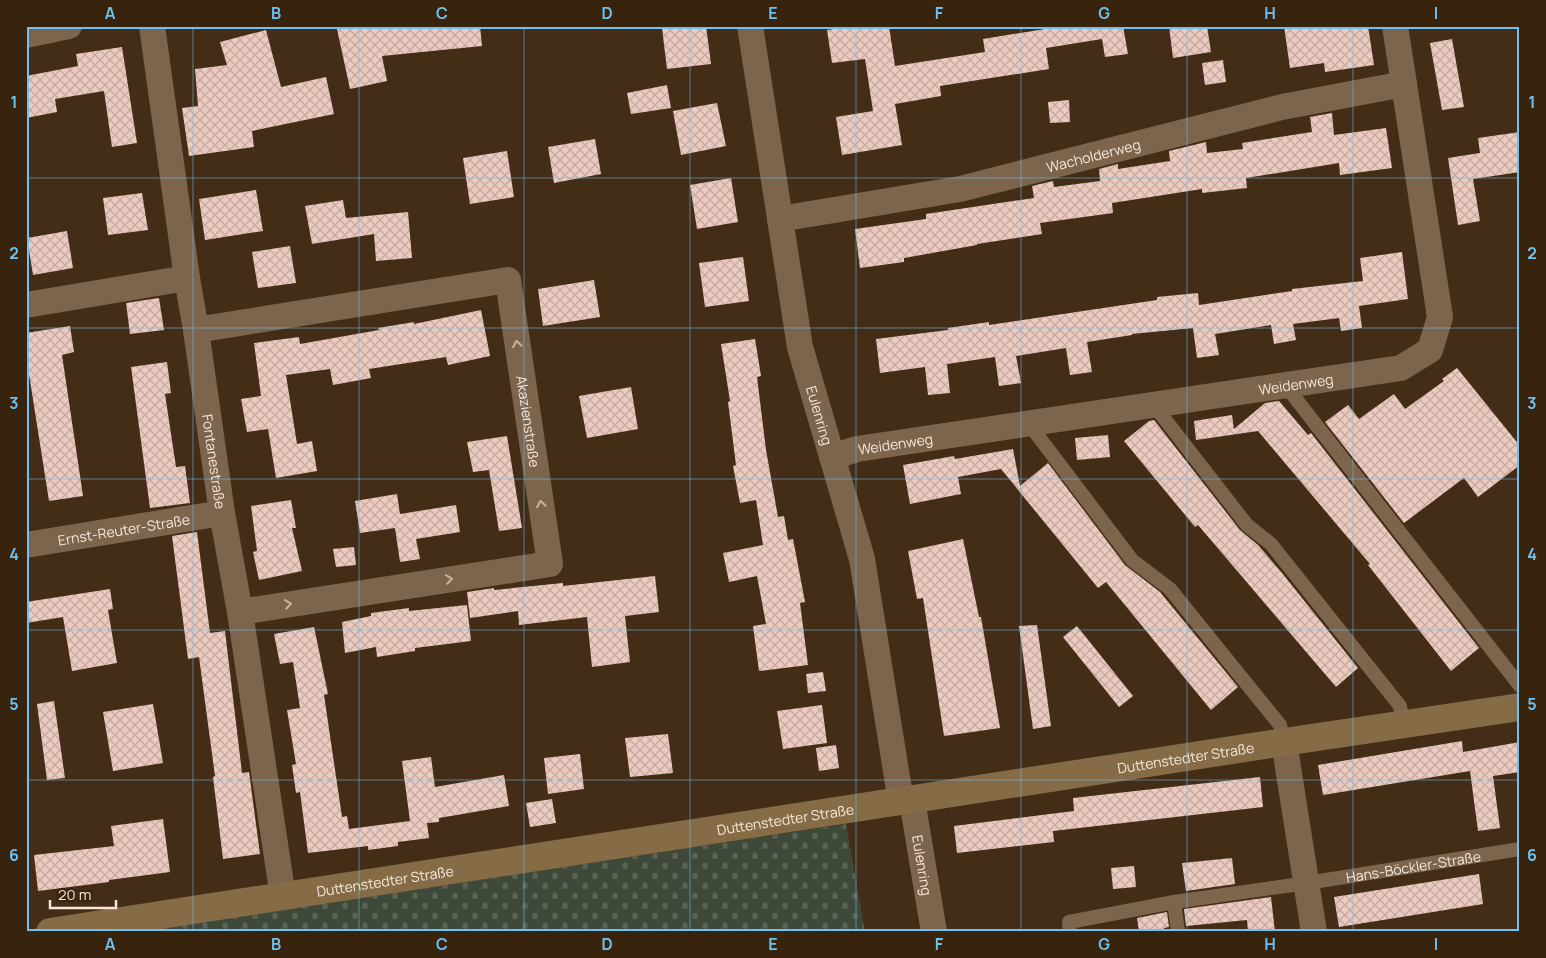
<svg xmlns="http://www.w3.org/2000/svg" width="1546" height="958" viewBox="0 0 1546 958" font-family="Manrope,sans-serif">
<style>
.cemetery{fill:url(#cemetery-stones)}
.building{fill:url(#building-cross-hatch)}
.lines{fill:none;stroke-linecap:round;stroke-linejoin:round}
.lane{stroke:#7d654d;stroke-width:14}
.street{stroke:#7d654d;stroke-width:26}
.secondary{stroke:#856c46;stroke-width:28}
.oneway{stroke:#c5b3a2}
.grid{fill:none;stroke:#6ec2f3;stroke-width:1;stroke-opacity:0.55}
.labels{text-anchor:middle;dominant-baseline:central;stroke-width:5;stroke-linejoin:round;paint-order:stroke}
.street-label{font-size:14px;fill:#f5e7da;stroke:#38230d}
.neatline{fill:none;stroke:#6ec2f3;stroke-width:2}
.grid-label{font-size:16px;text-anchor:middle;font-weight:bold;fill:#6ec2f3}
</style>
<defs>
<pattern id="cemetery-stones" width="16" height="16" patternUnits="userSpaceOnUse" patternTransform="scale(1.25)"><rect width="16" height="16" fill="#3e4939"/><path d="M2 7V4a2 2 0 0 1 4 0v3zM10 15v-3a2 2 0 0 1 4 0v3z" fill="#5a6355"/></pattern>
<pattern id="building-cross-hatch" width="8" height="8" patternUnits="userSpaceOnUse" patternTransform="scale(1.25)"><rect width="8" height="8" fill="#eccac0"/><path d="M0 0l8 8M0 8l8-8" fill="none" stroke="#c4a9a0"/></pattern>
</defs>
<rect width="100%" height="100%" fill="#432d17"/>
<!-- cemetery -->
<path class="cemetery" d="M846,824L865,932H138Z"/>
<!-- building -->
<path class="building" d="M348,26H480L482,46L382,56L387,81L350,89L337,29Z
M677,26H706L711,64L667,69L662,28Z
M852,26H889L895,66L985,52L983,39L1063,26H1123L1128,54L1105,57L1102,39L1046,48L1049,69L940,86L941,96L895,104L902,145L842,155L836,117L873,111L865,59L832,63L827,30Z
M1169,26H1207L1211,52L1173,58Z
M1284,26H1368L1374,65L1325,72L1324,63L1290,68Z
M266,30L281,87L326,77L334,114L252,131L254,147L189,156L182,108L198,106L195,69L227,65L220,42Z
M1452,39L1464,107L1442,110L1430,43Z
M122,47L137,143L112,147L104,91L55,99L57,112L26,118V76L78,66L76,54Z
M1223,60L1226,82L1205,85L1202,63Z
M667,85L671,108L631,114L627,93Z
M1069,100L1070,122L1050,123L1048,102Z
M717,103L726,146L681,155L673,111Z
M1332,113L1334,135L1386,128L1392,168L1340,175L1339,163L1246,178L1247,188L1202,193V189L1112,203L1113,213L1040,223L1042,234L977,244V245L904,258V262L860,268L855,229L926,219V214L1034,198L1032,186L1053,181L1054,187L1100,181L1099,169L1118,164V169L1170,161L1169,151L1206,142L1207,153L1243,149L1242,143L1312,132L1310,117Z
M1520,132V172L1473,179L1480,221L1458,225L1448,158L1480,153L1478,138Z
M595,139L601,174L554,183L548,147Z
M507,151L514,197L470,204L463,158Z
M731,178L738,222L697,229L690,185Z
M256,190L263,231L205,240L199,199Z
M142,193L148,230L108,235L103,198Z
M343,200L346,218L408,212L412,258L376,261L374,234L312,244L305,206Z
M67,231L73,268L33,275L27,238Z
M290,246L296,283L258,288L252,252Z
M1402,252L1408,299L1359,306L1362,328L1341,331L1339,318L1293,324L1296,340L1274,344L1271,325L1215,334L1219,355L1197,358L1193,328L1132,334V335L1087,342L1092,372L1070,375L1066,348L1016,356L1021,383L999,386L995,357L947,364L950,393L928,395L925,367L880,373L876,339L948,330V328L989,322V325L1157,300V297L1198,293L1199,305L1292,291V289L1363,281L1360,258Z
M743,257L749,301L705,307L699,263Z
M594,280L600,317L543,326L538,289Z
M159,298L164,330L130,334L126,303Z
M481,310L490,356L448,365L446,357L369,369L371,378L333,385L330,369L286,375L297,444L312,441L317,471L276,478L268,429L247,432L241,399L261,396L254,343L299,337L300,344L379,330L378,328L414,322V324Z
M70,326L74,352L62,355L83,496L49,501L26,355V333Z
M755,339L761,376L757,377L766,450L778,517L784,516L788,540L793,539L805,602L800,603L808,665L759,671L753,626L766,624L757,576L729,582L723,553L763,545L756,500L740,503L733,466L736,465L728,402L730,401L721,344Z
M167,362L171,393L165,394L176,467L185,466L190,503L150,508L131,367Z
M1457,368L1520,446V465L1478,497L1464,478L1404,523L1325,422L1348,405L1359,419L1394,394L1405,409L1444,381L1442,379Z
M631,387L638,429L587,438L579,396Z
M1279,401L1308,435L1311,433L1479,648L1451,671L1368,565L1370,564L1258,431L1196,440L1194,421L1232,415L1234,429L1265,403Z
M1154,420L1240,530L1258,545L1282,573L1358,668L1336,687L1198,525L1195,527L1124,441L1149,421Z
M1108,435L1110,457L1077,460L1075,438Z
M507,436L522,528L499,531L489,470L473,472L467,442Z
M1013,449L1020,486L1048,463L1125,565L1160,592L1238,687L1211,710L1106,582L1098,588L1001,469L958,477L961,494L910,504L903,465L954,456L955,459Z
M397,494L400,514L456,505L460,532L416,539L420,559L400,562L395,528L360,533L355,501Z
M291,500L296,528H292L302,571L259,580L253,552L257,551L251,506Z
M197,532L210,633L225,631L242,773L249,772L260,854L223,859L213,777L215,776L199,657L188,659L172,536Z
M963,539L979,617H981L1000,728L944,736L923,598L917,599L908,551Z
M354,547L356,565L336,567L333,549Z
M655,576L659,612L625,616L630,662L592,667L587,617L519,625L518,611L470,618L467,592L494,588V590L563,583V586Z
M110,589L113,609L108,610L117,663L72,671L63,617L26,623V602Z
M467,605L471,641L415,648V651L377,657L376,647L345,653L342,622L371,616V613L409,608V611Z
M1037,625L1051,726L1033,729L1019,626Z
M1077,626L1133,696L1119,707L1063,637Z
M314,627L328,694L324,695L342,817L347,816L349,829L410,821L402,761L431,757L435,787L504,775L509,806L439,818V822L427,823L429,838L398,842V846L368,850V846L308,853L300,792L296,793L292,765L296,764L287,710L300,708L293,662L280,664L274,634Z
M823,672L826,691L808,693L806,674Z
M54,701L65,778L47,780L37,704Z
M153,704L163,763L113,771L103,712Z
M822,705L827,743L783,749L777,711Z
M668,734L673,773L630,777L625,738Z
M1462,741L1463,752L1520,742V772L1493,776L1500,828L1478,831L1470,771L1323,795L1318,765Z
M836,745L839,768L819,771L816,748Z
M580,754L584,789L548,794L544,758Z
M1260,777L1263,807L1053,831L1054,842L957,853L954,826L1074,811L1073,798Z
M552,799L556,823L530,827L526,803Z
M163,819L170,872L109,880V882L38,891L34,855L114,846L111,826Z
M1232,858L1235,884L1186,891L1182,863Z
M1134,866L1136,887L1113,889L1111,868Z
M1479,874L1483,904L1339,927L1334,897Z
M1271,897L1275,932H1248L1247,920L1186,926L1184,909Z
M1167,912L1169,927L1164,928V932H1139L1137,918Z"/>
<g class="lines">
<!-- lane -->
<g class="lane">
<path d="M1285,385L1520,686"/>
<path d="M1153,404L1247,525L1271,544L1400,706L1403,724"/>
<path d="M1029,424L1132,560L1170,589L1280,725L1284,742"/>
<path d="M1174,902L1178,932"/>
<path id="s1" d="M1070,932L1069,922L1174,902L1307,883L1520,849"/>
</g>
<!-- street -->
<g class="street">
<path id="s2" d="M152,26L187,278L196,330L222,513L240,612L283,897"/>
<path id="s3" d="M750,26L800,347L862,559L901,802"/>
<path d="M26,35L69,26"/>
<path id="s4" d="M780,219L960,189L1282,107L1404,84"/>
<path d="M26,305L187,278"/>
<path id="s5" d="M196,330L508,280L550,564L240,612"/>
<path id="s6" d="M832,457L857,449L1401,368L1430,350L1440,317L1395,26"/>
<path id="s7" d="M26,545L222,513"/>
<path d="M1284,742L1314,932"/>
<path id="s8" d="M912,800L934,932"/>
</g>
<!-- secondary -->
<path class="secondary" id="s9" d="M50,932L1284,742L1520,707"/>
</g>
<!-- one-way arrows -->
<defs><path id="oneway-chevron" d="M-2-3.5L2.5 0L-2 3.5" fill="none" stroke-width="1.6" stroke-linecap="round" stroke-linejoin="round" transform="scale(1.25)"/></defs>
<g class="oneway">
<use href="#oneway-chevron" transform="translate(517 344) rotate(-99)"/>
<use href="#oneway-chevron" transform="translate(541 504) rotate(-99)"/>
<use href="#oneway-chevron" transform="translate(449 579) rotate(-9)"/>
<use href="#oneway-chevron" transform="translate(288 604) rotate(-9)"/>
</g>
<!-- grid -->
<path class="grid" d="M193,26V932M359,26V932M524,26V932M690,26V932M856,26V932M1021,26V932M1187,26V932M1353,26V932M26,178H1520M26,328H1520M26,479H1520M26,630H1520M26,780H1520"/>
<g class="labels">
<!-- street labels -->
<g class="street-label">
<text stroke="none"><textPath href="#s4" startOffset="320">Wacholderweg</textPath></text>
<text stroke="none"><textPath href="#s6" startOffset="470">Weidenweg</textPath></text>
<text stroke="none"><textPath href="#s3" startOffset="396">Eulenring</textPath></text>
<text stroke="none"><textPath href="#s5" startOffset="459">Akazienstraße</textPath></text>
<text stroke="none"><textPath href="#s6" startOffset="65">Weidenweg</textPath></text>
<text stroke="none"><textPath href="#s2" startOffset="440">Fontanestraße</textPath></text>
<text stroke="none"><textPath href="#s7" startOffset="99">Ernst-Reuter-Straße</textPath></text>
<text stroke="none"><textPath href="#s9" startOffset="1149">Duttenstedter Straße</textPath></text>
<text stroke="none"><textPath href="#s9" startOffset="744">Duttenstedter Straße</textPath></text>
<text stroke="none"><textPath href="#s8" startOffset="66">Eulenring</textPath></text>
<text stroke="none"><textPath href="#s1" startOffset="359">Hans-Böckler-Straße</textPath></text>
<text stroke="none"><textPath href="#s9" startOffset="339">Duttenstedter Straße</textPath></text>
</g>
</g>
<!-- border -->
<rect width="1546" height="958" fill="none" stroke="#38230d" stroke-width="55"/>
<!-- scale -->
<path d="M50 900v8h66v-8" fill="none" stroke="#f5e7da" stroke-width="2.5"/>
<text x="58" y="900" font-size="15" fill="#f5e7da" stroke="#38230d" stroke-width="4" paint-order="stroke">20 m</text>
<rect x="28" y="28" width="1490" height="902" class="neatline"/>
<g class="grid-label">
<text x="110" y="19">A</text>
<text x="276" y="19">B</text>
<text x="442" y="19">C</text>
<text x="607" y="19">D</text>
<text x="773" y="19">E</text>
<text x="939" y="19">F</text>
<text x="1104" y="19">G</text>
<text x="1270" y="19">H</text>
<text x="1436" y="19">I</text>
<text x="14" y="108">1</text>
<text x="1532" y="108">1</text>
<text x="14" y="259">2</text>
<text x="1532" y="259">2</text>
<text x="14" y="409">3</text>
<text x="1532" y="409">3</text>
<text x="14" y="560">4</text>
<text x="1532" y="560">4</text>
<text x="14" y="710">5</text>
<text x="1532" y="710">5</text>
<text x="14" y="861">6</text>
<text x="1532" y="861">6</text>
<text x="110" y="950">A</text>
<text x="276" y="950">B</text>
<text x="442" y="950">C</text>
<text x="607" y="950">D</text>
<text x="773" y="950">E</text>
<text x="939" y="950">F</text>
<text x="1104" y="950">G</text>
<text x="1270" y="950">H</text>
<text x="1436" y="950">I</text>
</g>
</svg>
